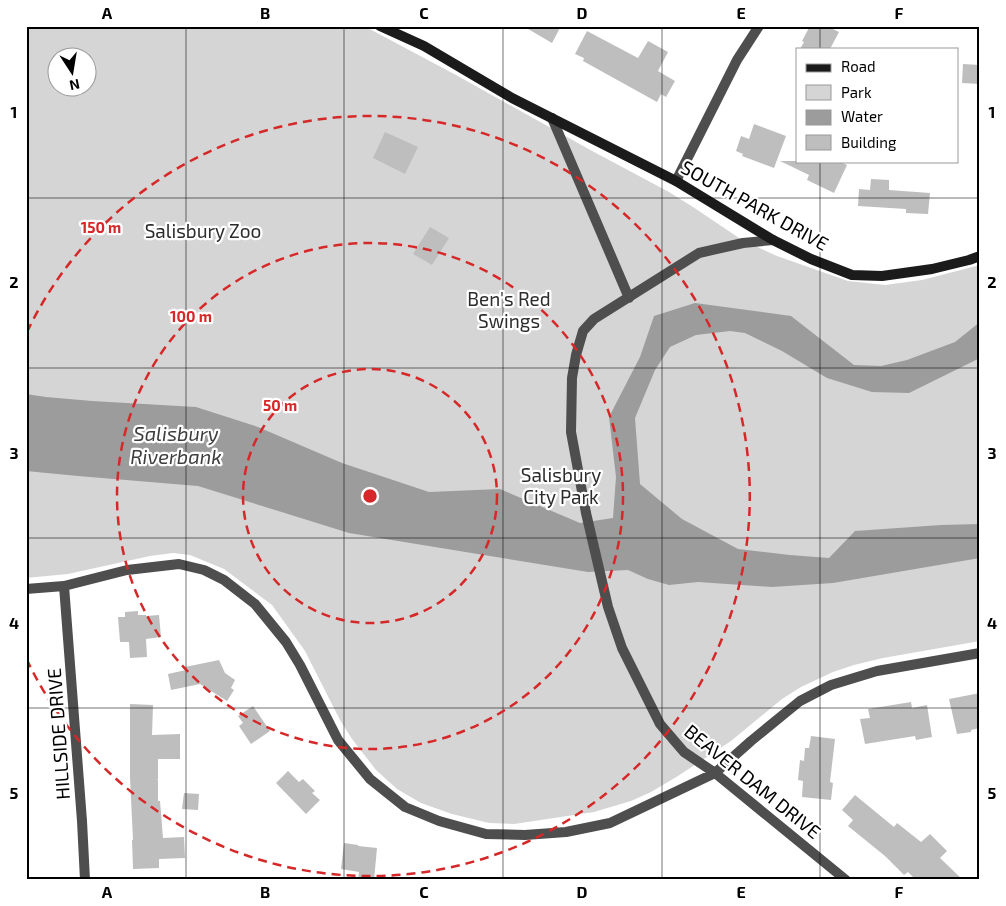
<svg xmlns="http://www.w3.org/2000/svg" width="1006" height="906" viewBox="0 0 1006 906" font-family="'Exo 2',sans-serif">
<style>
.green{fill:#d5d5d5;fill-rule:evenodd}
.water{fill:#9c9c9c}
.building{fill:#bebebe}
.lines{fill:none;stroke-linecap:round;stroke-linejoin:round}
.street{stroke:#4e4e4e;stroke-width:10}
.secondary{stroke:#1b1b1b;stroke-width:10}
.grid{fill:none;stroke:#000;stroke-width:1;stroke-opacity:0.55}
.ring{fill:none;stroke:#d62828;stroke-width:2.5;stroke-dasharray:9 6}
.labels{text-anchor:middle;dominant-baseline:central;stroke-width:4.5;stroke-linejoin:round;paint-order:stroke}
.street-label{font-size:19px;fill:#000;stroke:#fff}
.park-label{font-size:19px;fill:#2c2c2c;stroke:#fff}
.water-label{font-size:20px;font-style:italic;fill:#3d3d3d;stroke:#fff}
.centre{fill:#d62828;stroke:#fff;stroke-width:2.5}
.ring-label{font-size:15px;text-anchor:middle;font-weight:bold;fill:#d62828;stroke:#fff;stroke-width:4.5;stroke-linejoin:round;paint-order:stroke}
.neatline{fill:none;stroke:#000;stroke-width:2}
.grid-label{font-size:16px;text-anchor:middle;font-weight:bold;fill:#000}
</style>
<rect width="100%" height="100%" fill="#fff"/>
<!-- green -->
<path class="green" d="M26,26H364L456,75L594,152L669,192L693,207L742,240L777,256L848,281L885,285L922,280L980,265V641L883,658L854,665L833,672L801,687L782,699L731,741L678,776L651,792L631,801L594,812L514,824L489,823L452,814L421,803L397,789L376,770L352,739L340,720L305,651L272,605L224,569L190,555L173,553L150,556L68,574L26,578ZM58,58H88V88H58Z"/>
<!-- water -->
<path class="water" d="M695,303L791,316L854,365L881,366L907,360L955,342L980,322V358L909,393L872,392L827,378L782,351L745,333L730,331L696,335L670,347L655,370L635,418L640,484L682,519L738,549L790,555L829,558L855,531L941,525L980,524V558L833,583L772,587L698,582L669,585L648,579L628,570L588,572L349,533L198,486L78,476L26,471V394L46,397L92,401L196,407L258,427L342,463L429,492L500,489L580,523L613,518L616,477L609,417L640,357L654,316Z"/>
<!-- building -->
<path class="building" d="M523,26H561L552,43Z
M810,26H827L839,32L830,49H800L804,42L802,41Z
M587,31L638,58L648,41L668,52L658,71L675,81L666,97L661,94L657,102L583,61L584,58L575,54Z
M963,64L980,65V84L962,83Z
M754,124L786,136L774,168L742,156L743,154L736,151L741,136L749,139Z
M385,132L418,147L405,174L373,158Z
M780,161H839L847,165L834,193L807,180L809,175Z
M871,179L889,180V190L930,193L928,214L906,213V209L858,206L859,189L870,190Z
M430,227L449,238L432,265L413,254Z
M138,611V615H146V616L159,615L161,637L146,639L147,657L130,658L129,642H120L118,617H125V612Z
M219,660L225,673L235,680L231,688L234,690L227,701L200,684L171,690L168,674L186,670L185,667Z
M980,693V728L971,730V732L957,734L949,699Z
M911,702L912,708L927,705L932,737L916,740L915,736L865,744L860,719L870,718L868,709Z
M130,704L153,705L152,735L180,734V759H158V779L157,780H158V801H160L163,838L184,837L185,858L159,859V868L133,869L132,840H133L130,778Z
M253,706L270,731L251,744L239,726L243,723L238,716Z
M811,736L835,739L830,782L833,783L831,800L802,797L803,781L798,780L800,760L804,761L805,748H809Z
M288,771L299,782L303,779L315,791L312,793L320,800L306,814L276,783Z
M184,793L199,794L198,810L182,809Z
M855,795L894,827L897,823L921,842L930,834L947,851L940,858L963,880H916L908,872L904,875L885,856L848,826L853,820L842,810Z
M344,843L358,845V846L377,848L374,880H358L359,872L341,869Z"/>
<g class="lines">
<!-- street -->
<path class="street" d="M552,118L629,298
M676,181L737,60L759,26
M773,240L743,243L699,253L594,319L583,331L576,355L572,378L571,432L586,513L608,607L622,648L660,724L684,752L715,773L846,880
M64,586L82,821L85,880
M26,589L64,586L127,570L179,564L204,570L224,580L255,604L286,642L300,665L338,740L370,779L405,807L439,821L486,834L525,835L566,832L610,823L715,773L751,741L800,701L831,685L877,671L980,653"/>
<!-- secondary -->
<path class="secondary" d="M380,26L424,46L512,98L676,181L773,240L811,259L852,275L882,276L932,269L969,260L980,256"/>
</g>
<!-- grid -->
<path class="grid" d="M186,26V880M344,26V880M503,26V880M662,26V880M820,26V49M820,161V880M26,198H980M26,368H980M26,538H980M26,708H980"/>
<!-- distance rings -->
<g class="ring">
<circle cx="370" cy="496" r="127"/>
<circle cx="370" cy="496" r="253"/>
<path d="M27 332A380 380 0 1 1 27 660"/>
</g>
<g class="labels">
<!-- street labels -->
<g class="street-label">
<text transform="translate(755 205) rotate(29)">SOUTH PARK DRIVE</text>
<text transform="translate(58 734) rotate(-94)">HILLSIDE DRIVE</text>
<text transform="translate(753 781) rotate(39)">BEAVER DAM DRIVE</text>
</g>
<!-- park labels -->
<g class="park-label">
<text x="203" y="230">Salisbury Zoo</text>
<text x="509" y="298">Ben's Red<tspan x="509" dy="22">Swings</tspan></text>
<text x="561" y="474">Salisbury<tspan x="561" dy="22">City Park</tspan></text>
</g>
<!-- water labels -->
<g class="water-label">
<text x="176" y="433">Salisbury<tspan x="176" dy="23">Riverbank</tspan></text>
</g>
</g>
<circle cx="370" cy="496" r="8" class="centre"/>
<g class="ring-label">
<text x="101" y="233">150 m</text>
<text x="191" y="322">100 m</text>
<text x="280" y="411">50 m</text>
</g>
<!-- border -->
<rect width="1006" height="906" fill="none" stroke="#ffffff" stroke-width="55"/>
<!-- legend -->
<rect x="796" y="48" width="162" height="115" fill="#ffffff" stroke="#999999"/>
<rect x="806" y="64" width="25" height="8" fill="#1b1b1b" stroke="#999999"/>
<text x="841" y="72" font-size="15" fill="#000000">Road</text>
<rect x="806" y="85" width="25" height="15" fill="#d5d5d5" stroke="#999999"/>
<text x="841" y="98" font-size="15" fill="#000000">Park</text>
<rect x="806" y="110" width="25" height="15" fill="#9c9c9c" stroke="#999999"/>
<text x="841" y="122" font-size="15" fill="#000000">Water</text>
<rect x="806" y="135" width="25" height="15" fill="#bebebe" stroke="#999999"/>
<text x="841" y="148" font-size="15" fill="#000000">Building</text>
<!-- north arrow -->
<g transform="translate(72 72) rotate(168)"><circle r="24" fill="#ffffff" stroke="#999999"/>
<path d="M0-4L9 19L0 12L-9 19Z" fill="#000000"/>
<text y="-8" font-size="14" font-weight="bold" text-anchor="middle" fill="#000000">N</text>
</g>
<rect x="28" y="28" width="950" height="850" class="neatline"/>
<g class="grid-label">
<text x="107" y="19">A</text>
<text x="265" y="19">B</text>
<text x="424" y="19">C</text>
<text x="582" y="19">D</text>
<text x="741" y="19">E</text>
<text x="899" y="19">F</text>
<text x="14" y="118">1</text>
<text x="992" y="118">1</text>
<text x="14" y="288">2</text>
<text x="992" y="288">2</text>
<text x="14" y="459">3</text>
<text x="992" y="459">3</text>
<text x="14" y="629">4</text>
<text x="992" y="629">4</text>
<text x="14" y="799">5</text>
<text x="992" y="799">5</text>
<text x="107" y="898">A</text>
<text x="265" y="898">B</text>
<text x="424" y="898">C</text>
<text x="582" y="898">D</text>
<text x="741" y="898">E</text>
<text x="899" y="898">F</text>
</g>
</svg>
